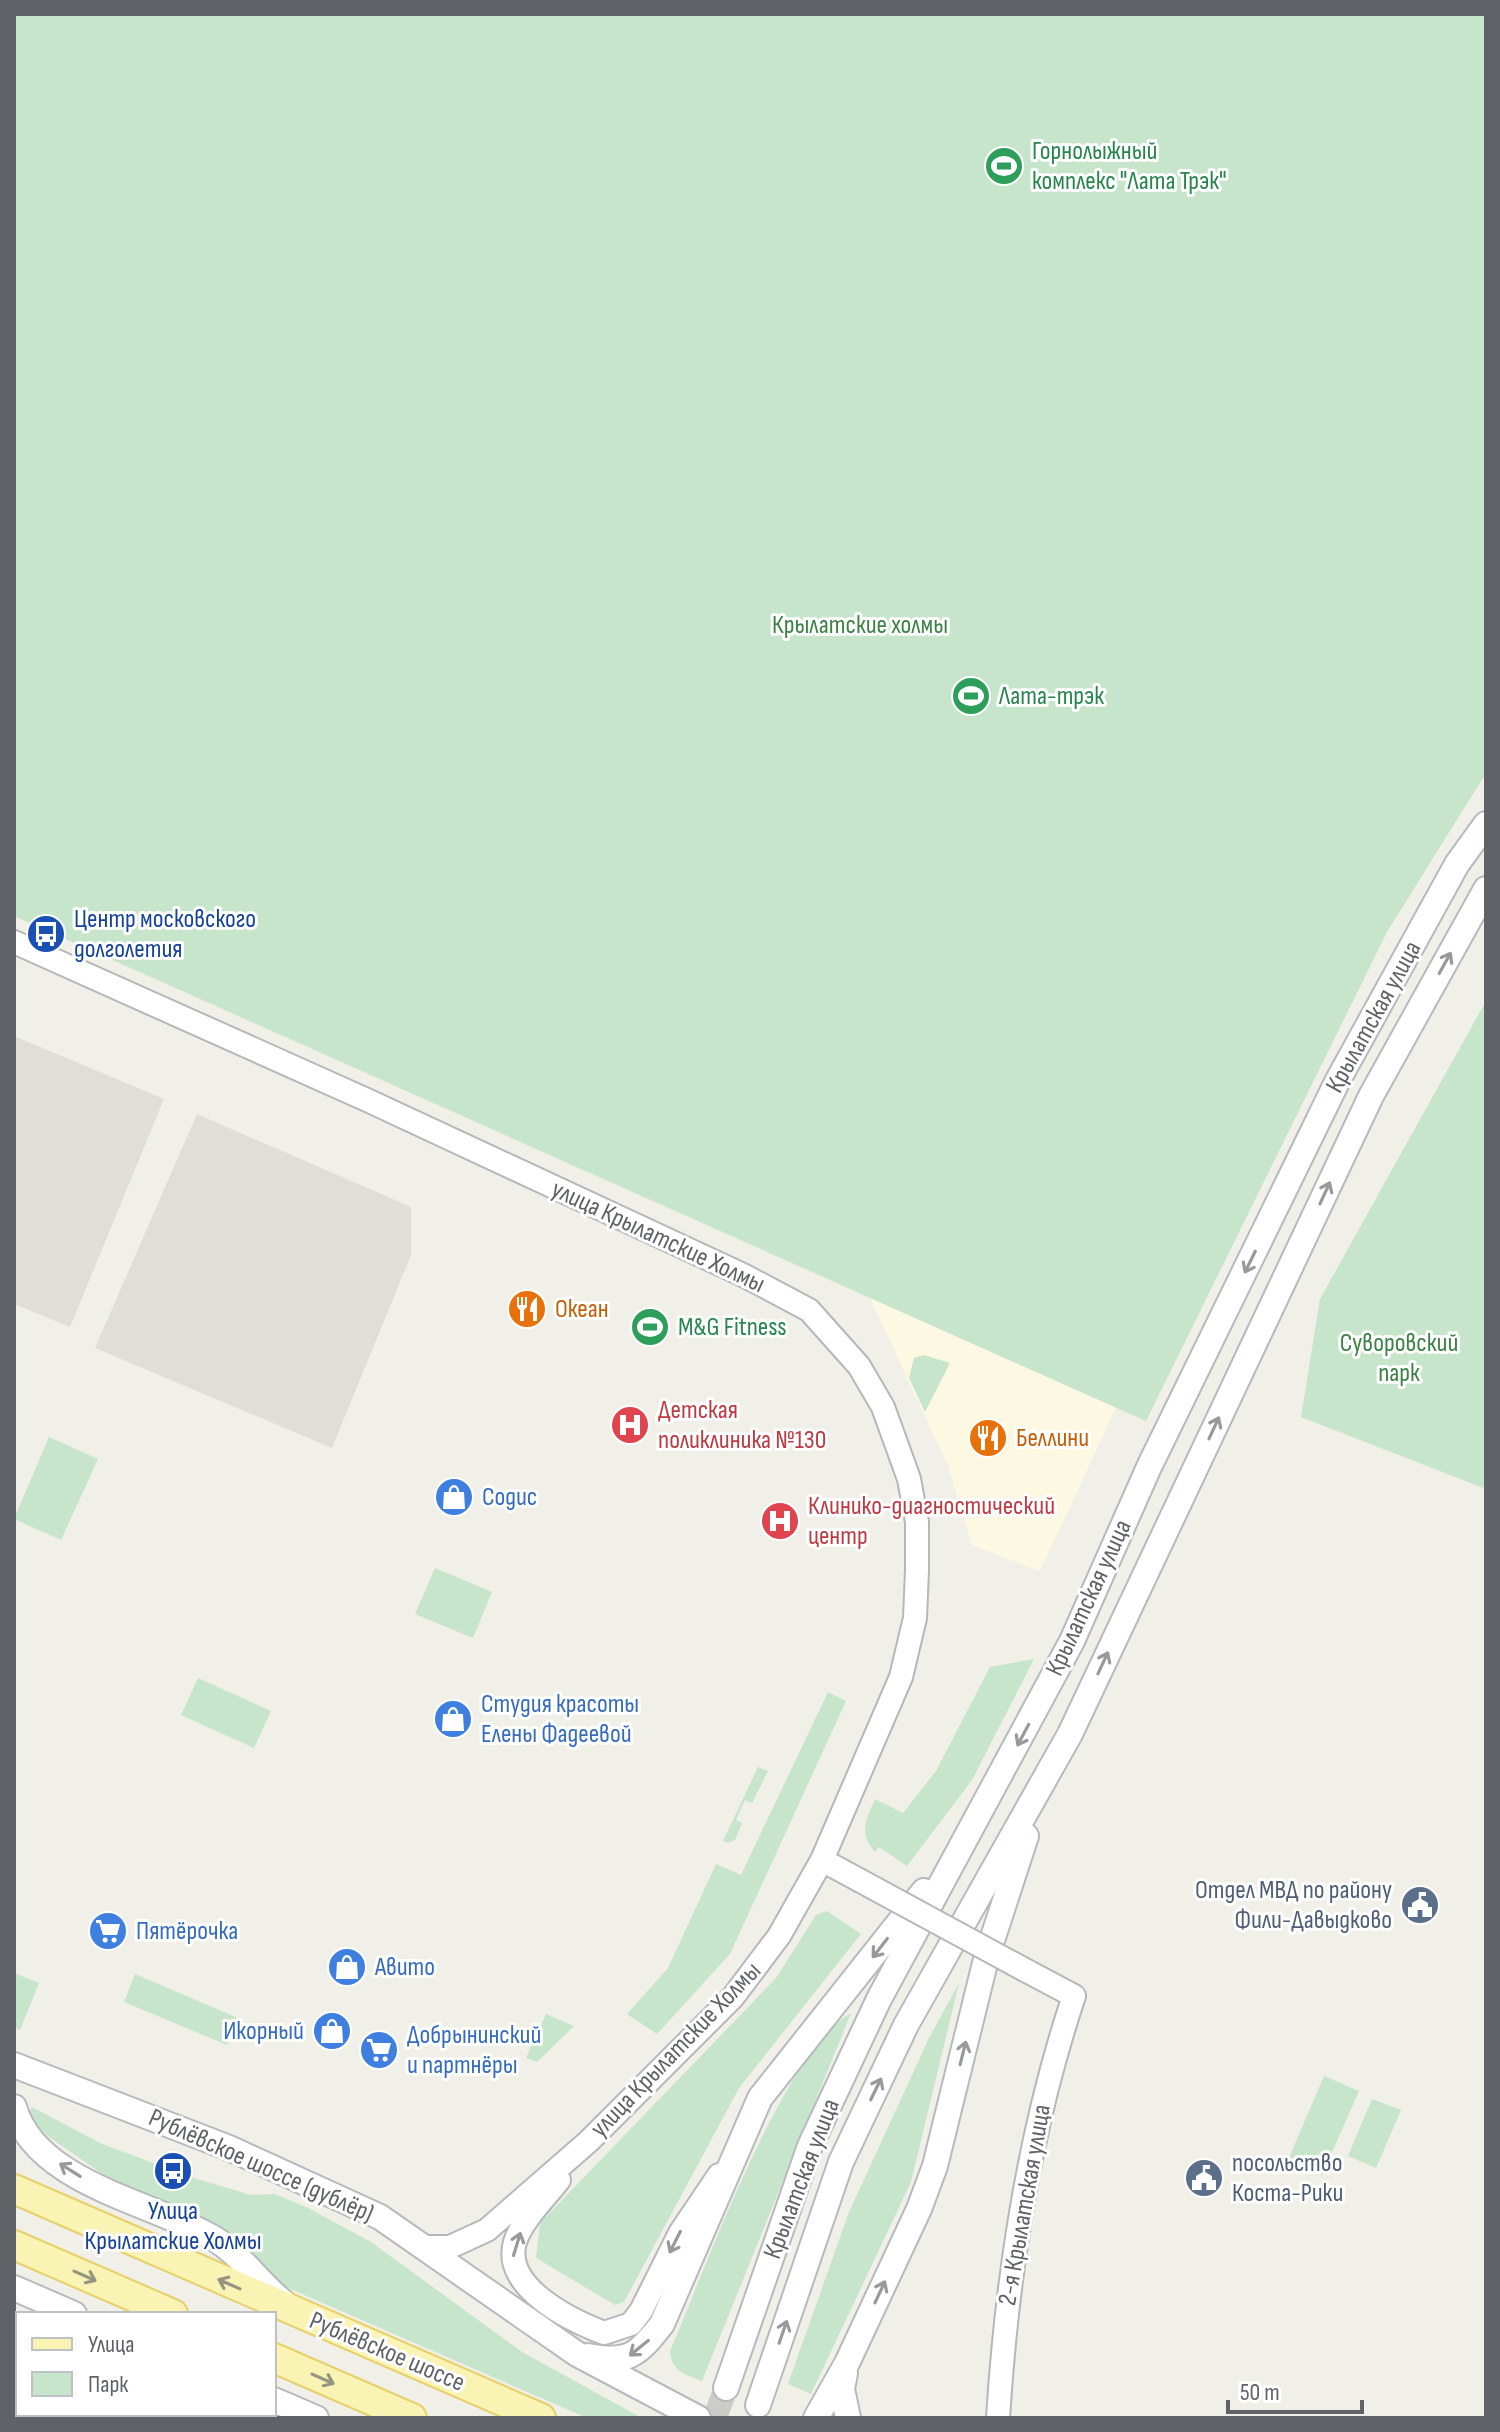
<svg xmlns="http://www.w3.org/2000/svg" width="1500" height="2432" viewBox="0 0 1500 2432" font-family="'Sofia Sans Condensed',sans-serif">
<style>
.commercial{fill:#fcf8e2}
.education{fill:#e0ded6}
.green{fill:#c7e5ca}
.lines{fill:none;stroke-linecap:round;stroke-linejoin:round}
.secondary-tunnel{stroke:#ccccc8;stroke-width:24;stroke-dasharray:24 12;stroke-linecap:butt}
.tertiary-casing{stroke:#b5b7bb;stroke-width:26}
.secondary-casing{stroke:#b6b9be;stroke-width:28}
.primary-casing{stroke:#e7d06a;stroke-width:32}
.tertiary{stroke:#fff;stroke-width:22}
.secondary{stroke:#fff;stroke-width:24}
.primary{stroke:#f9f4b4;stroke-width:28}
.tertiary-bridge-casing{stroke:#b5b7bb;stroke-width:26;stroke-linecap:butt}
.tertiary-bridge{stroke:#fff;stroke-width:22}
.oneway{stroke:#97999c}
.oneway2{stroke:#959582}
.labels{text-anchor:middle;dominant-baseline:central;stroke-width:6;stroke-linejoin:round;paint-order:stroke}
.leisure-label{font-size:26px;fill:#27864d;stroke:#fff;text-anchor:start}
.park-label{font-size:26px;fill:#3c8145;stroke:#fff}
.transit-label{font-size:26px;fill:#164399;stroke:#fff;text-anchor:start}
.street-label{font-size:26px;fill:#5f6267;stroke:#fff}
.food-label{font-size:26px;fill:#c56008;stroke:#fff;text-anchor:start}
.health-label{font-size:26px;fill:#be3a42;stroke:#fff;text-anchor:start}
.shop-label{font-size:26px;fill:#366cbe;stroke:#fff;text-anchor:start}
.service-label{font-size:26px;fill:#4e5e75;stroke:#fff;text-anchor:end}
</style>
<rect width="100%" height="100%" fill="#f0efe8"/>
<!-- commercial -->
<path class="commercial" d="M870,1298L1116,1408L1040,1571L972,1545L948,1466Z"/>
<!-- education -->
<path class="education" d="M14,1036L164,1099L70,1327L14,1304Z
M197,1114L411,1207V1255L332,1448L95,1348Z"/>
<!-- green -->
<path class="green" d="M14,14H1486V773L1387,932L1146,1421L14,916Z
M1486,1001V1489L1301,1417L1320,1299Z
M924,1355L950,1363L925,1412L909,1378L914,1358Z
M49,1437L98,1459L61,1540L14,1519Z
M435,1568L492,1592L473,1638L415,1614Z
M1034,1659L972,1780L907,1866L879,1847L875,1852C858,1833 866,1820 875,1799L903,1813L936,1771L990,1667Z
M198,1678L271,1711L254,1748L181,1715Z
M828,1692L846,1701L730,1954L657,2034L627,2014L668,1968L716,1864L741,1875Z
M758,1767L768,1771L752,1803L745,1800L736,1820L742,1823L735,1840L728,1843L723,1841Z
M827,1911L861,1934L739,2088L624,2302L615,2305L536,2258L540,2223L776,1978L816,1915Z
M14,1973L39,1983L20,2030L14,2027Z
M135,1974L238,2018L227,2045L124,2002Z
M959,1983L911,2182L811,2394L788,2384L849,2212L929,2038Z
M851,2013L702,2381C686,2375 671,2371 670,2351C703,2275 783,2051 851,2013Z
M546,2014L574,2026L537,2062L526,2058Z
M1324,2076L1359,2091L1322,2175L1288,2160Z
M1372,2099L1401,2110L1376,2168L1348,2156Z
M32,2107L102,2144L164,2167L163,2171L182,2178L184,2175L251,2195L275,2194L308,2208L371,2242L522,2352L642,2418H587L279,2284L246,2246L216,2226L104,2175L49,2137L31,2119L29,2112Z
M14,2318L18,2320V2414H274V2410L291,2418H14Z"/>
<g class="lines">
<!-- secondary-tunnel -->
<path class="secondary-tunnel" d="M715,2418L726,2388"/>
<defs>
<path id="tertiary" d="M14,942L367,1100L743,1275L809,1310L859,1366L883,1407L909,1479L917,1522V1570L915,1618L901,1677L822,1860L779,1936L733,1997L589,2141L487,2230L450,2247H428
M822,1860L859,1880
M559,2180C545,2198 522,2220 515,2242C502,2287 570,2320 604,2333L631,2324L641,2311L680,2233L719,2175
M998,2418C1007,2275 1028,2133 1074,1996L1025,1970"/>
<path id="secondary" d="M14,2065L229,2148L380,2217L577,2354L698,2418
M14,2107C36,2184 153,2202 215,2239C242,2256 259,2283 283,2302
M14,2288L74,2314
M588,2356C628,2364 638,2355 662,2324L760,2098L924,1891
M845,2373L842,2389L848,2418
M726,2388L810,2146L879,1999L1072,1641L1149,1467L1338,1080L1457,864L1486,824
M274,2400L316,2418
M758,2405L841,2162L906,2025L1070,1734L1371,1096L1486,889
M816,2418L847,2363L919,2209L935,2166L986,1959L1026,1836"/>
<path id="primary" d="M14,2189L541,2418
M14,2245L173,2314
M274,2358L412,2418"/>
</defs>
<!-- tertiary casing -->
<use href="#tertiary" class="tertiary-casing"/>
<!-- secondary casing -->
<use href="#secondary" class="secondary-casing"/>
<!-- primary casing -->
<use href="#primary" class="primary-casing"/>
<!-- tertiary -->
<use href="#tertiary" class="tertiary"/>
<!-- secondary -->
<use href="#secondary" class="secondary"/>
<!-- primary -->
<use href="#primary" class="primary"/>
<defs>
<path id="tertiary-bridge" d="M859,1880L1025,1970"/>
</defs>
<!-- tertiary-bridge casing -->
<use href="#tertiary-bridge" class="tertiary-bridge-casing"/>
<!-- tertiary-bridge -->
<use href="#tertiary-bridge" class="tertiary-bridge"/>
</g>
<!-- one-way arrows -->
<defs><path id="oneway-shaft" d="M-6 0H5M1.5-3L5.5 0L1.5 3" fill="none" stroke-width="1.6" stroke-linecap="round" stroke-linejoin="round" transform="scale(2)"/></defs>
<g class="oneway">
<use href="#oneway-shaft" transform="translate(1445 963) rotate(-61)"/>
<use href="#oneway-shaft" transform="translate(1325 1193) rotate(-65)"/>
<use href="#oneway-shaft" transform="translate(1250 1262) rotate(116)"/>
<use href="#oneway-shaft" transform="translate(1214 1428) rotate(-65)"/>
<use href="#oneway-shaft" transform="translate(1103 1663) rotate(-65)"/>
<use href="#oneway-shaft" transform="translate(1023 1735) rotate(118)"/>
<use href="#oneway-shaft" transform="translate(880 1948) rotate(128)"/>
<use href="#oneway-shaft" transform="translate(963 2053) rotate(-76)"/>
<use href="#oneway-shaft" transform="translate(876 2089) rotate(-64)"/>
<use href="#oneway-shaft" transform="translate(70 2170) rotate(-148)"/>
<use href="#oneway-shaft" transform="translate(675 2242) rotate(117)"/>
<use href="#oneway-shaft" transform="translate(517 2244) rotate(-73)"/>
<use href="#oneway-shaft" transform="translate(880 2292) rotate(-65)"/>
<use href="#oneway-shaft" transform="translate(783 2332) rotate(-71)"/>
<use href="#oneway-shaft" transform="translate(639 2348) rotate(141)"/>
</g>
<g class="oneway2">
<use href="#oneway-shaft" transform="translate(85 2276) rotate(24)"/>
<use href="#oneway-shaft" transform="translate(229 2284) rotate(-156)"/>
<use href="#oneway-shaft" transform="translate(323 2379) rotate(24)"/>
</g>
<!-- icons -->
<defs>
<symbol id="stadium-disc" viewBox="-11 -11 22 22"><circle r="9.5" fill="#2e9e5b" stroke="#fff"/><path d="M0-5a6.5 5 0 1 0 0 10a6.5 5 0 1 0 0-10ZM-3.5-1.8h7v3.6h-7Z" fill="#fff"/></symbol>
<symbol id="bus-disc" viewBox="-11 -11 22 22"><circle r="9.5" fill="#1a4fb4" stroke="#fff"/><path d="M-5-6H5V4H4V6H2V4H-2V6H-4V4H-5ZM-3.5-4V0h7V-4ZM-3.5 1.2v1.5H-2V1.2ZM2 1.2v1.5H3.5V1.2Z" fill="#fff"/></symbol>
<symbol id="restaurant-disc" viewBox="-11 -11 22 22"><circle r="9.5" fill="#e8710a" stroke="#fff"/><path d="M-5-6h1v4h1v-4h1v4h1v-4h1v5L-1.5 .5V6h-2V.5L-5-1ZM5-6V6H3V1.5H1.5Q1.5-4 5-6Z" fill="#fff"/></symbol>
<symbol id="hospital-disc" viewBox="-11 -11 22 22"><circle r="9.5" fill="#e0444e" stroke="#fff"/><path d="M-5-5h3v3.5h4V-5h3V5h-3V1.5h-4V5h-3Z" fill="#fff"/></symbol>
<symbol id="shop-disc" viewBox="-11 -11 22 22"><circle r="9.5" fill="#3f7fe0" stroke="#fff"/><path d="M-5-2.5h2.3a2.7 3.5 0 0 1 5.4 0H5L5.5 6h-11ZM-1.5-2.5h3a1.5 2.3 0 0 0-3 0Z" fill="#fff"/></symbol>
<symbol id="civic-disc" viewBox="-11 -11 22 22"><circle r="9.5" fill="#5c6f8a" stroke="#fff"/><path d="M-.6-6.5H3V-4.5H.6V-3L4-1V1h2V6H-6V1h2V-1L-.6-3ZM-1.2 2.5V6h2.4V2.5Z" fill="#fff"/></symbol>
<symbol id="supermarket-disc" viewBox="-11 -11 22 22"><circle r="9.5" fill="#3f7fe0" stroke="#fff"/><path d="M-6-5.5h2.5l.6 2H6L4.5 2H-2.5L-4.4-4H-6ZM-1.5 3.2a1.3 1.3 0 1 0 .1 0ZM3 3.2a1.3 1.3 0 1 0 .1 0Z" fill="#fff"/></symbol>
</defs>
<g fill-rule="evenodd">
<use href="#stadium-disc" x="982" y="144" width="44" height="44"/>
<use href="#stadium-disc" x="949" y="674" width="44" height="44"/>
<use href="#bus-disc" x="24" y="912" width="44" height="44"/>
<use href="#restaurant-disc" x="505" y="1287" width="44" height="44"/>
<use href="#stadium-disc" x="628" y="1305" width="44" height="44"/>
<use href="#hospital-disc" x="608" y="1403" width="44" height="44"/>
<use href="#restaurant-disc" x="966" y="1416" width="44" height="44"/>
<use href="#shop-disc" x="432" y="1475" width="44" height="44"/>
<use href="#hospital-disc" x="758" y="1499" width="44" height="44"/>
<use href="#shop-disc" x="431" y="1697" width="44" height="44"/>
<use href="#civic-disc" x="1398" y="1883" width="44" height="44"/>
<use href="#supermarket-disc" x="86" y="1909" width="44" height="44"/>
<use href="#shop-disc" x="325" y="1945" width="44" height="44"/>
<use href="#shop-disc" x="310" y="2009" width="44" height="44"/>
<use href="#supermarket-disc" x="357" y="2028" width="44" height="44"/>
<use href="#bus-disc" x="151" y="2149" width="44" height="44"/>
<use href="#civic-disc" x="1182" y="2156" width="44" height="44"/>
</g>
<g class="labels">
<!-- leisure labels -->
<g class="leisure-label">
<text x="1032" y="151">Горнолыжный<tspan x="1032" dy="30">комплекс "Лата Трэк"</tspan></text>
<text x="999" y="696">Лата-трэк</text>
<text x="678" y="1327">M&amp;G Fitness</text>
</g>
<!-- park labels -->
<g class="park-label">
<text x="860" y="625">Крылатские холмы</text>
<text x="1399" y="1343">Суворовский<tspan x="1399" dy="30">парк</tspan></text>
</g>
<!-- transit labels -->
<g class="transit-label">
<text x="74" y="919">Центр московского<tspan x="74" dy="30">долголетия</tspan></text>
<text x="173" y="2211" text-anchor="middle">Улица<tspan x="173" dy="30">Крылатские Холмы</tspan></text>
</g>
<!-- street labels -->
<g class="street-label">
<text transform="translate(1374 1017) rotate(-61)">Крылатская улица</text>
<text transform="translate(658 1237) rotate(25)">улица Крылатские Холмы</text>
<text transform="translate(1089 1598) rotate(-65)">Крылатская улица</text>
<text transform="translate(676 2050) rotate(-46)">улица Крылатские Холмы</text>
<text transform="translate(261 2166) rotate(24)">Рублёвское шоссе (дублёр)</text>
<text transform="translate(802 2179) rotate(-69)">Крылатская улица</text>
<text transform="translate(1025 2205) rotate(-80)">2-я Крылатская улица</text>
<text transform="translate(387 2352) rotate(23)">Рублёвское шоссе</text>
</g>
<!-- food labels -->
<g class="food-label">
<text x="555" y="1309">Океан</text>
<text x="1016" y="1438">Беллини</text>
</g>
<!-- health labels -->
<g class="health-label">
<text x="658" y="1410">Детская<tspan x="658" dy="30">поликлиника №130</tspan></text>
<text x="808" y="1506">Клинико-диагностический<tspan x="808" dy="30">центр</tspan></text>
</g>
<!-- shop labels -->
<g class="shop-label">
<text x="482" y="1497">Содис</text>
<text x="481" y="1704">Студия красоты<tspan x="481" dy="30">Елены Фадеевой</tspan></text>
<text x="136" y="1931">Пятёрочка</text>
<text x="375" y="1967">Авито</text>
<text x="304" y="2031" text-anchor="end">Икорный</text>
<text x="407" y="2035">Добрынинский<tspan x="407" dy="30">и партнёры</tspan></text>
</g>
<!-- service labels -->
<g class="service-label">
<text x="1392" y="1890">Отдел МВД по району<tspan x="1392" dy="30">Фили-Давыдково</tspan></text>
<text x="1232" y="2163" text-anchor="start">посольство<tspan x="1232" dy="30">Коста-Рики</tspan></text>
</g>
</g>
<!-- border -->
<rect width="1500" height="2432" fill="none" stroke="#5f6267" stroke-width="32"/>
<!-- legend -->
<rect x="16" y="2312" width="260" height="104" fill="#ffffff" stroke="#bfc0c2" stroke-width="2"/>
<rect x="32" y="2338" width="40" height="12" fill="#f9f4b4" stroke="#bfc0c2" stroke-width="2"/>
<text x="88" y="2352" font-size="24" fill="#5f6267">Улица</text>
<rect x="32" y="2372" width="40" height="24" fill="#c7e5ca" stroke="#bfc0c2" stroke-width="2"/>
<text x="88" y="2392" font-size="24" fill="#5f6267">Парк</text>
<!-- scale -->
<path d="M1228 2400v12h134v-12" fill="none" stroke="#5f6267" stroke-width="4"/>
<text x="1240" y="2400" font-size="24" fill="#5f6267" stroke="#ffffff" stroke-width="6" paint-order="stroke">50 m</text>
</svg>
